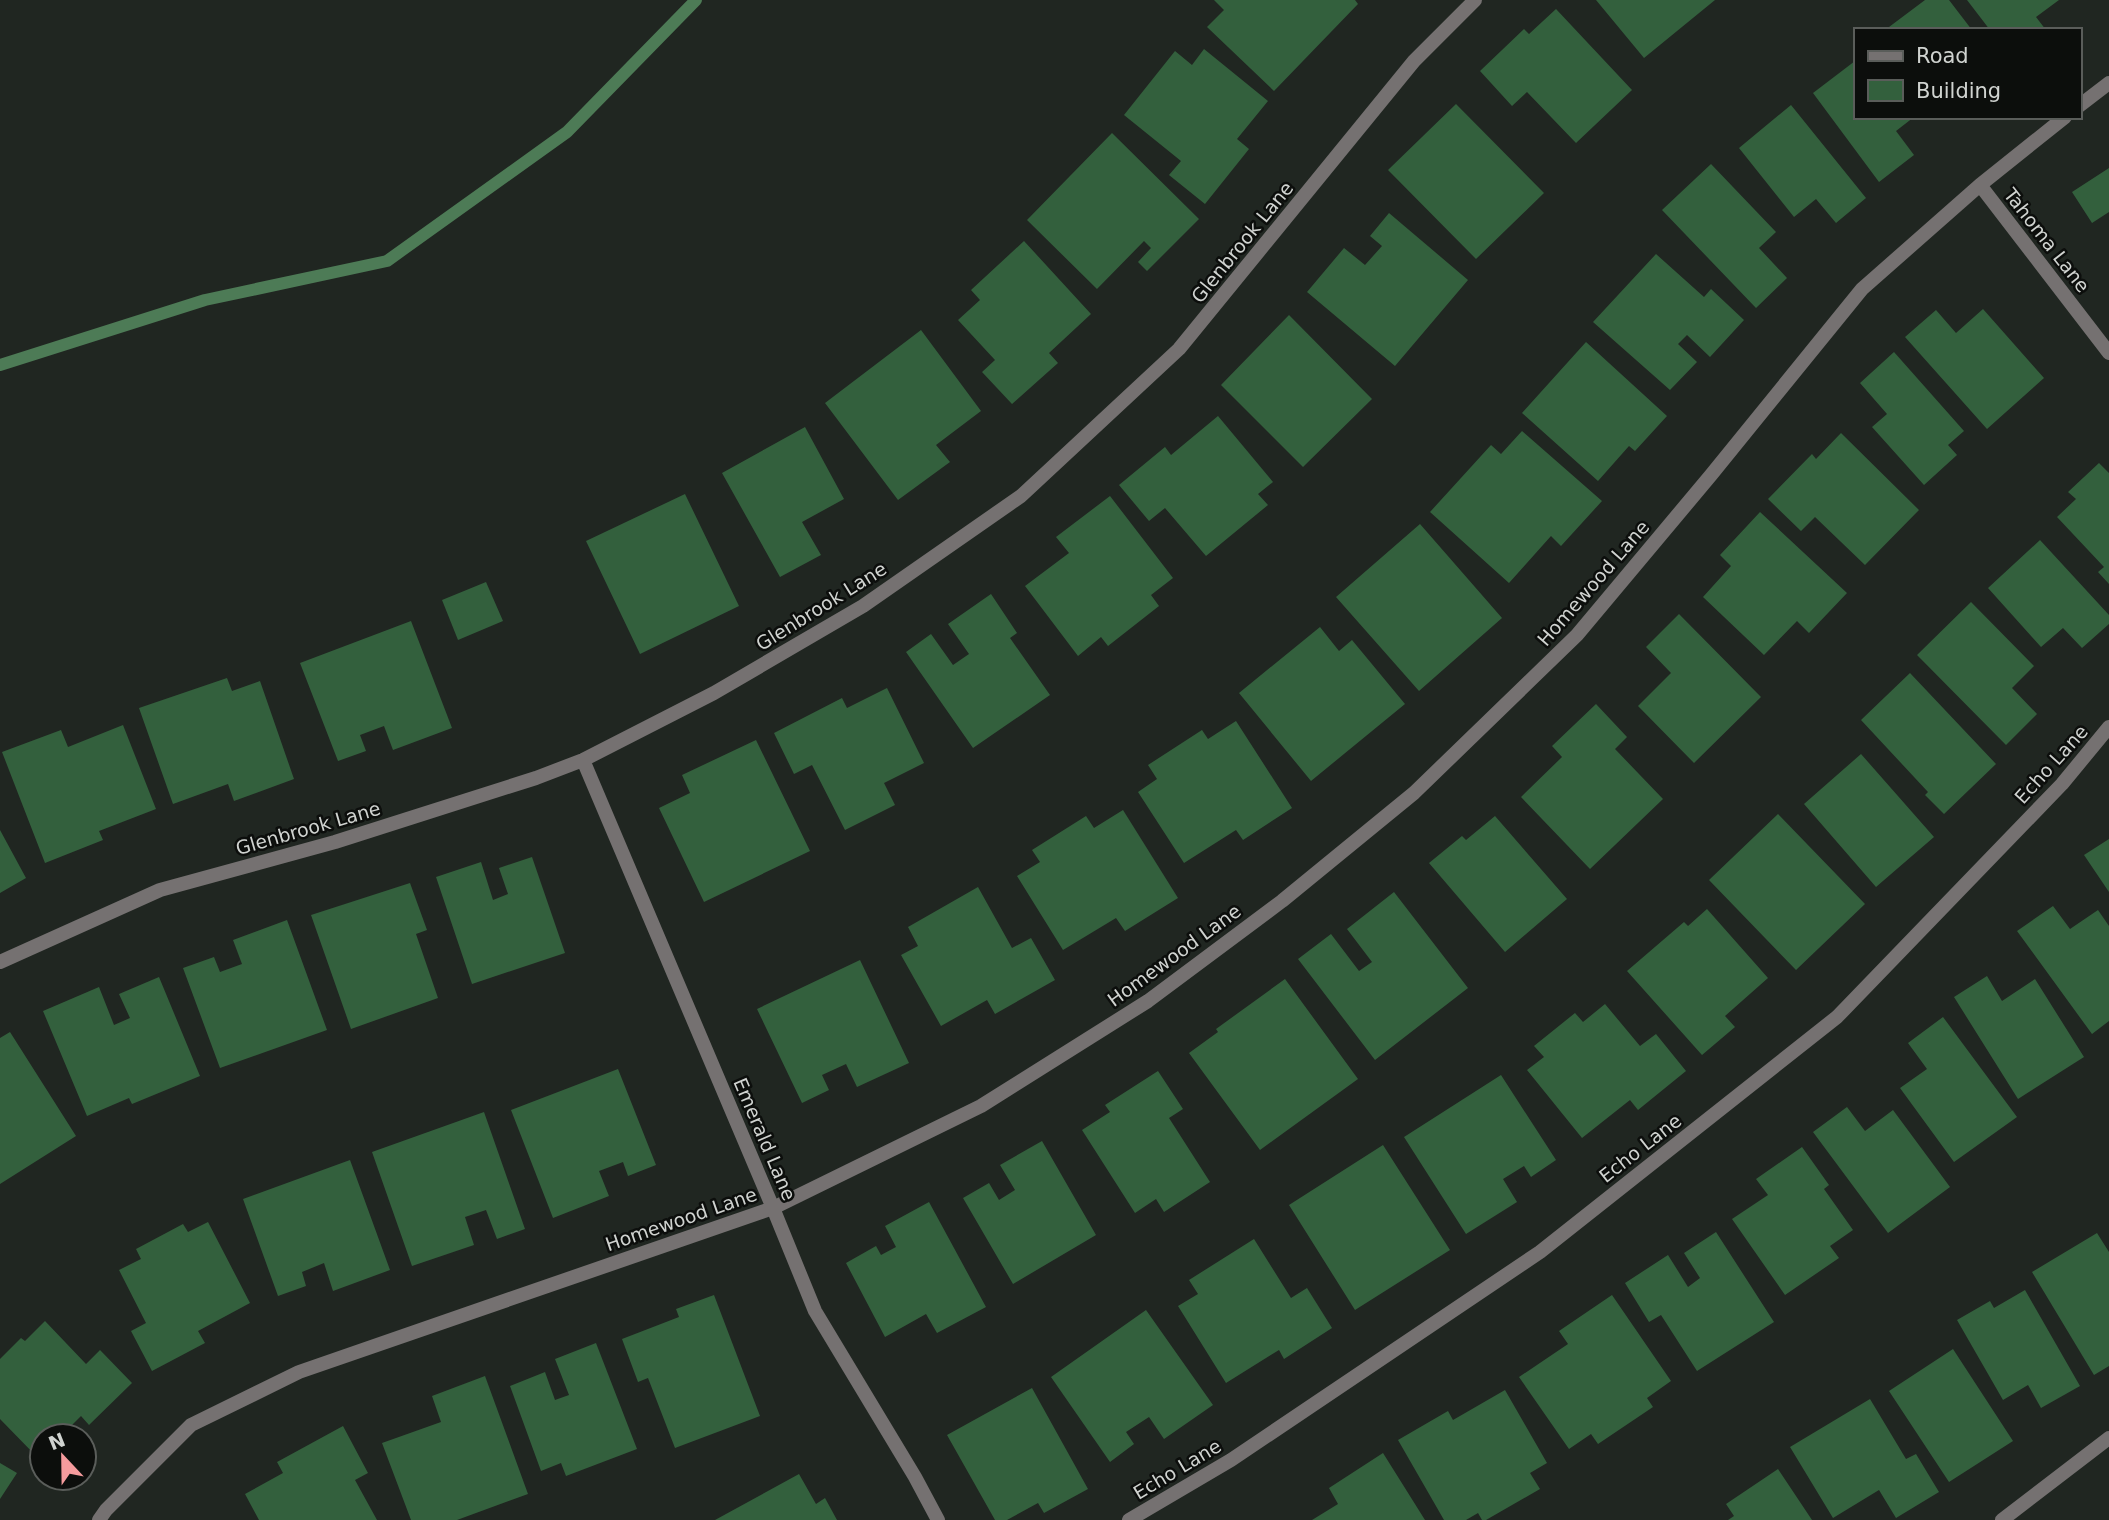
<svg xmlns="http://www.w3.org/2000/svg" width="2109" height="1520" viewBox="0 0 2109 1520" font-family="'DejaVu Sans',sans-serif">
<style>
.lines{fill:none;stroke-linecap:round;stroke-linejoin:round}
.stream{stroke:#4d7b56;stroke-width:12}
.building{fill:#33603d}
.street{stroke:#757171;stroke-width:14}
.labels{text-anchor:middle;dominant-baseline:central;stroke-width:5;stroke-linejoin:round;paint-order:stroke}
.street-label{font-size:19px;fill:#d0d3d0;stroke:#0c0e0c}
</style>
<rect width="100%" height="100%" fill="#202621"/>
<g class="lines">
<!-- stream -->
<path class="stream" d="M0,365L205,300L387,261L567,132L696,0"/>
</g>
<!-- building -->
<path class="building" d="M1214,0H1355L1358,4L1274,91L1207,27L1224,10Z
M1596,0H1715L1644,58Z
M1925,0H1949L1972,30H1885Z
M1967,0H2059L2036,17L2046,30H1990Z
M1556,9L1632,90L1576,143L1527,92L1512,106L1480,71L1524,29L1529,34Z
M1204,49L1268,101L1237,139L1249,149L1205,204L1169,175L1181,161L1124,115L1175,51L1192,65Z
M1855,61V117H1914L1896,131L1914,155L1879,182L1813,93Z
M1456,104L1544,193L1476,259L1388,170Z
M1791,105L1866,198L1836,223L1816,199L1794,217L1739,148Z
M1112,133L1199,219L1147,271L1138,262L1151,248L1144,241L1097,289L1027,220Z
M1711,164L1776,232L1759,248L1787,278L1756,308L1662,210Z
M2109,168V212L2092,223L2072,192Z
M1389,213L1468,280L1395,366L1307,292L1344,248L1365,265L1382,246L1370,236Z
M1024,241L1091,314L1049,353L1058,363L1012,404L982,372L995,360L958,320L980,300L971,290Z
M1656,254L1704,297L1711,289L1744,320L1710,357L1687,335L1678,344L1697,362L1670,390L1593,322Z
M1983,309L2044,378L1987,429L1905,337L1936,310L1956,333Z
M1289,315L1372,399L1303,467L1221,385Z
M921,330L981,411L936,445L950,462L898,500L825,403Z
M1586,342L1667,416L1635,451L1629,446L1598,481L1522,413Z
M1894,352L1964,431L1948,445L1957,455L1924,485L1872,427L1887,414L1860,383Z
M1218,416L1273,482L1258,494L1268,505L1206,556L1165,508L1149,521L1119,485L1165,447L1171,455Z
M805,427L844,499L802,522L821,555L780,577L722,473Z
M1522,431L1602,501L1561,546L1551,536L1509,583L1430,512L1491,445L1501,454Z
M1841,433L1919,510L1865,565L1815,517L1801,531L1768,499L1812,454L1816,459Z
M2099,463L2109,473V584L2098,572L2104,567L2057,517L2076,499L2068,492Z
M685,494L739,606L640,654L586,541Z
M1110,496L1173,578L1151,595L1159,606L1108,646L1101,637L1078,656L1025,586L1069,553L1056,537Z
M1760,512L1847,593L1809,633L1797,621L1764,655L1703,597L1731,566L1720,555Z
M1420,524L1502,618L1419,691L1336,597Z
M2040,540L2109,615V624L2082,648L2063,628L2041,647L1988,588Z
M486,582L503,621L458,640L442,600Z
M991,594L1017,633L1010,638L1050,695L973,748L906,652L931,634L953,665L969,654L948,624Z
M1971,602L2034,666L2012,688L2037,714L2006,745L1917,655Z
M1679,614L1761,697L1694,763L1638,706L1671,673L1646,647Z
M411,621L452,728L393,750L384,726L360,735L366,751L338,761L300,663Z
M1320,627L1339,651L1352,640L1405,704L1311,781L1239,693Z
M1910,673L1996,764L1944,814L1925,795L1928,792L1861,720Z
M227,678L232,691L260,681L294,779L234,801L228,784L173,804L139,708Z
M887,688L924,763L884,783L895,805L845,830L812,765L794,774L774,733L842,698L847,708Z
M1596,704L1627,737L1615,749L1663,799L1590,869L1521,797L1562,757L1552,746Z
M1236,721L1292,808L1243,840L1236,830L1184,863L1138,792L1157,779L1148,765L1202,730L1208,739Z
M123,725L156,809L99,831L103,840L45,863L2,752L61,730L68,747Z
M756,740L810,851L704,902L659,808L690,793L682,775Z
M1861,754L1934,837L1876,887L1804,804Z
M1123,810L1178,898L1125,931L1116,918L1063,950L1017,876L1040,862L1032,850L1086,816L1094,828Z
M1778,814L1865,904L1796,970L1709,880Z
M1495,816L1567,899L1505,952L1429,863L1462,836L1466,840Z
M0,830L26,878L0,893Z
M2109,839V892L2084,855Z
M532,857L565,953L472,984L436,877L481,862L493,900L508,894L499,868Z
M410,883L427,930L416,934L438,998L351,1029L311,915Z
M978,887L1012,948L1031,938L1055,980L995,1014L987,1000L941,1026L901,955L918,946L908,927Z
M1394,892L1468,988L1375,1060L1298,959L1331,934L1359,971L1372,962L1347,929Z
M2053,906L2070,929L2098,910L2109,926V1021L2092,1034L2017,931Z
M1707,909L1768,978L1725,1016L1735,1027L1702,1055L1627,971L1684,922L1688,926Z
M287,920L327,1030L220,1068L183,968L214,957L220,972L242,964L233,940Z
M860,960L909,1063L857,1087L846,1064L822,1075L829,1090L802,1103L757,1009Z
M1987,976L2002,1001L2035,979L2084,1057L2018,1099L1954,997Z
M159,977L200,1076L132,1104L129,1098L87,1116L43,1011L99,987L114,1025L130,1018L119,994Z
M1285,979L1358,1079L1260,1150L1189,1053L1218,1032L1216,1029Z
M1605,1004L1640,1046L1656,1034L1686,1071L1638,1110L1630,1100L1582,1138L1527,1070L1544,1057L1534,1046L1575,1013L1583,1022Z
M1943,1017L2017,1117L1954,1162L1900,1088L1927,1069L1908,1043Z
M10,1032L76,1136L0,1184V1038Z
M618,1069L656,1165L628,1176L623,1162L599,1171L609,1196L553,1218L511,1110Z
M1158,1071L1183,1109L1169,1118L1210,1182L1164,1212L1156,1199L1135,1213L1082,1130L1110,1112L1105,1105Z
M1501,1075L1556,1160L1531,1177L1524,1166L1503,1179L1517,1202L1466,1234L1404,1137Z
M1847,1107L1865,1131L1893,1110L1950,1187L1888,1233L1813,1132Z
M484,1112L525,1229L497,1239L486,1210L465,1217L474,1245L412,1266L372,1152Z
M1042,1141L1096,1235L1013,1284L963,1198L989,1183L999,1200L1015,1190L1000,1165Z
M1383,1145L1450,1250L1355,1310L1289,1205Z
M1802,1147L1829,1185L1824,1189L1853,1230L1830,1246L1839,1258L1785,1295L1732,1219L1768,1195L1756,1179Z
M350,1160L390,1270L333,1291L324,1263L302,1272L306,1286L278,1296L243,1199Z
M929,1202L986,1307L937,1333L926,1314L885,1337L846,1263L876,1246L881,1255L896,1247L885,1226Z
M208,1222L250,1303L198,1331L205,1343L152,1371L131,1331L146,1323L119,1270L141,1259L136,1249L183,1224L188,1232Z
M1716,1232L1774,1322L1697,1371L1661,1315L1649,1322L1625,1283L1668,1255L1688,1287L1700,1278L1684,1253Z
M2097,1233L2109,1252V1366L2094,1375L2032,1272Z
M1254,1239L1291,1298L1307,1288L1332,1328L1284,1359L1279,1350L1226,1383L1178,1306L1198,1294L1189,1280Z
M2025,1290L2080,1386L2041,1408L2028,1385L2003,1400L1957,1320L1990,1301L1994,1308Z
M714,1295L760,1416L675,1448L648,1378L638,1382L622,1339L679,1317L676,1309Z
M1612,1295L1671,1381L1647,1398L1653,1407L1598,1444L1591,1434L1569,1449L1519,1377L1568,1344L1559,1331Z
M1146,1310L1213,1405L1164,1439L1149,1417L1126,1432L1134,1444L1110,1462L1051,1377Z
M45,1321L86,1364L100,1350L132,1383L89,1425L81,1416L61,1436H42V1454L38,1458L0,1419V1359L21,1338L25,1341Z
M596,1343L637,1449L566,1476L561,1463L541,1471L510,1386L545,1372L555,1400L569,1395L555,1359Z
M1953,1349L2013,1441L1949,1482L1889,1391Z
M485,1376L528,1494L457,1520H411L382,1443L441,1422L432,1396Z
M1032,1388L1088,1489L1044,1513L1038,1503L1007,1520H995L947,1435Z
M1505,1390L1547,1463L1530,1473L1540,1489L1486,1520H1482L1478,1513L1466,1520H1444L1398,1440L1448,1411L1453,1420Z
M1870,1399L1906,1459L1916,1454L1939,1492L1896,1518L1879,1490L1833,1518L1790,1447Z
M343,1426L368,1473L355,1480L377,1520H259L245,1494L283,1473L277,1462Z
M1383,1453L1425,1520H1312L1338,1504L1329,1488Z
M0,1463L17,1473L0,1499Z
M1778,1469L1812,1520H1728L1734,1516L1726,1504Z
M799,1474L816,1504L825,1498L837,1520H715Z"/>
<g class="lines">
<!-- street -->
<path class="street" d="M2079,106L2109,83
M1980,185L2109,353
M583,760L773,1208L815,1311L915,1477L938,1520
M0,962L160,890L335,842L536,778L583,760L714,693L863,606L1021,496L1179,349L1414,61L1475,0
M99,1520L106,1510L191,1425L299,1372L773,1208L981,1106L1148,1001L1282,901L1414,793L1577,635L1711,475L1862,289L1980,185L2065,117
M1129,1520L1231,1460L1540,1252L1837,1017L2062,784L2109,727
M2002,1520L2109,1438"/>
</g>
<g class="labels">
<!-- street labels -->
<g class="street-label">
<text transform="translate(2047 240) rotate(52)">Tahoma Lane</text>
<text transform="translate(1242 242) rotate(-51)">Glenbrook Lane</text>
<text transform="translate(1593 583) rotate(-49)">Homewood Lane</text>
<text transform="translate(821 606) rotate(-32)">Glenbrook Lane</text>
<text transform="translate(2051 764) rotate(-48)">Echo Lane</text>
<text transform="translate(308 828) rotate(-16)">Glenbrook Lane</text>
<text transform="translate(1174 955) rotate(-36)">Homewood Lane</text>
<text transform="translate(765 1139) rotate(67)">Emerald Lane</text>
<text transform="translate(1640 1148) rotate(-38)">Echo Lane</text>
<text transform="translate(681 1219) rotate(-19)">Homewood Lane</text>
<text transform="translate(1177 1469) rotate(-31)">Echo Lane</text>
</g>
</g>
<!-- legend -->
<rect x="1854" y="28" width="228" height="91" fill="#0c0e0c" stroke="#5a5d5a" stroke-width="2"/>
<rect x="1868" y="51" width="35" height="10" fill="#757171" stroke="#5a5d5a" stroke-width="2"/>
<text x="1916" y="63" font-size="21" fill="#d0d3d0">Road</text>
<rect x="1868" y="80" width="35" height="21" fill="#33603d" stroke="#5a5d5a" stroke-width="2"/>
<text x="1916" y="98" font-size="21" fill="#d0d3d0">Building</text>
<!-- north arrow -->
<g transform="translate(63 1457) rotate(338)"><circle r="33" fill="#0c0e0c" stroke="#5a5d5a" stroke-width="2"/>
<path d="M0-5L12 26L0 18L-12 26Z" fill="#f59b9d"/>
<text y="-10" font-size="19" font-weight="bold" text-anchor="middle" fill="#d0d3d0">N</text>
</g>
</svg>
